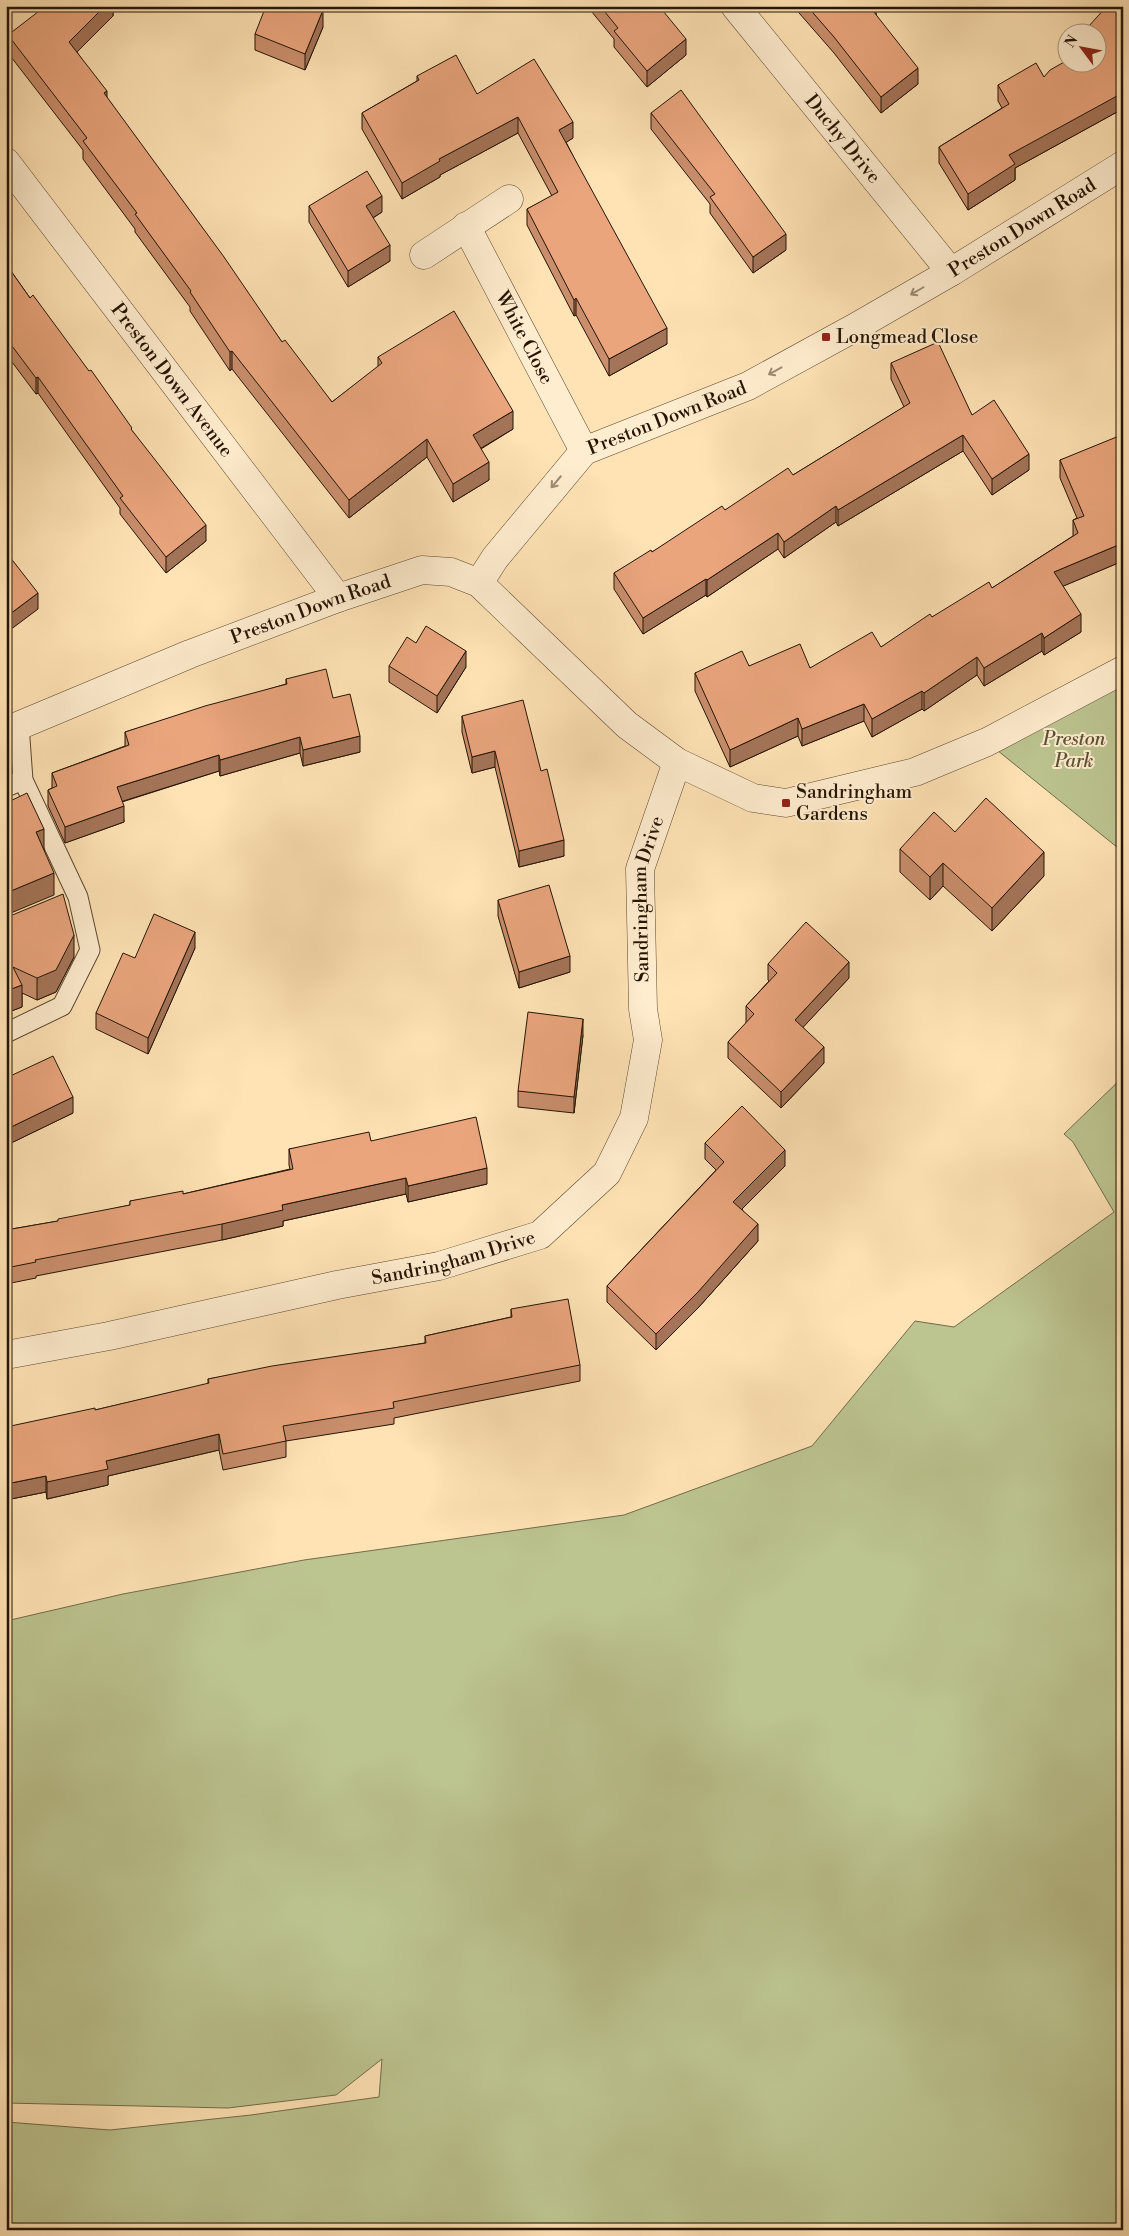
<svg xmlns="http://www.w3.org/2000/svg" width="1129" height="2236" viewBox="0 0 1129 2236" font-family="'Libre Bodoni',serif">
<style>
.green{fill:#bcc490;stroke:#706c4a}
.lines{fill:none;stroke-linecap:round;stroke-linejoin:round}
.service-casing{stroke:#5b4830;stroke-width:21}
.minor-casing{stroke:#5b4830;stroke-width:29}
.tertiary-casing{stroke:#5b4830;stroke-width:29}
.service{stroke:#ffedcf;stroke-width:19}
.minor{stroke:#ffedcf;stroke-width:28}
.tertiary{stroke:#ffedcf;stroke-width:28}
.wall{fill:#c98e6c;stroke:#241404}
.shaded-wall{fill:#a47458;stroke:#241404}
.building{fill:#eaa57d;stroke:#241404}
.oneway{stroke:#9c8b74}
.poi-dot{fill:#8f2418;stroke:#ffedcf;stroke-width:2}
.labels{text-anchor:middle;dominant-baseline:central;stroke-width:4;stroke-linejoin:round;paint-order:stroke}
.street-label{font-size:19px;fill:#241404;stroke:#ffedcf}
.poi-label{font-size:19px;fill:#241404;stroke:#ffedcf;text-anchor:start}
.park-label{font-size:19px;font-style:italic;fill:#595235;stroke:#ffedcf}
</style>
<rect width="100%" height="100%" fill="#ffe3b5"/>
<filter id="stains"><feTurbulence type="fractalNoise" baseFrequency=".004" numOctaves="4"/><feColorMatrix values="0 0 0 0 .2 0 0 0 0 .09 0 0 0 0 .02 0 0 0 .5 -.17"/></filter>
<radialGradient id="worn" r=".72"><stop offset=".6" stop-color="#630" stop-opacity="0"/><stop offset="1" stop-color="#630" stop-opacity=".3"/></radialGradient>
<!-- green -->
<path class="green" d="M1123,670V852L987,742Z
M1123,1077V2230H6V2122L110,2130L251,2115L379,2097L382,2059L336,2095L228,2108L6,2103V1621L123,1594L304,1560L624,1515L812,1446L915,1321L954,1327L1114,1212L1073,1142L1064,1134Z"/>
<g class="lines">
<defs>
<path id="service" d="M6,787L23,780
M6,1033L62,1006L90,950L78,897L23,780L19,725"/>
<g id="minor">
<path id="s1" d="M735,6L951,272"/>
<path id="s2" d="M6,162L338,598"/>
<path id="s3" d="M466,226L584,451"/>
<path d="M424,255L509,199"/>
<path id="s4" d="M479,583L495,558L584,451L748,386L854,328L951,272L1123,165"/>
<path id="s5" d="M6,1355L109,1336L337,1285L439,1266L540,1235L607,1173L634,1118L648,1040L643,1009L640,869L677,762"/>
</g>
<g id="tertiary">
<path id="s6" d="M6,731L190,654L338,598L422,570L451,572L479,583L627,725L677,762L753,798L786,803L915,772L987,742L1123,670"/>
</g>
</defs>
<!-- service casing -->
<use href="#service" class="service-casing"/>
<!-- minor casing -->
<use href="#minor" class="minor-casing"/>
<!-- tertiary casing -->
<use href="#tertiary" class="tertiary-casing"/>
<!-- service -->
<use href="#service" class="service"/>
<!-- minor -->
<use href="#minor" class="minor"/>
<!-- tertiary -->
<use href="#tertiary" class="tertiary"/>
</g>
<!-- wall -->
<path class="wall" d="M113,6V16L77,52L107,98L282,342L332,402L378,367V357L513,429L481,449L489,480L453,502L427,457L349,518L232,369L230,371L190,311V307L135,232V229L83,159V150L8,53V35L45,11Z
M587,6H659L686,55L647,87L614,47V39Z
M793,6H876V15L918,84L881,113L834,53Z
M1123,6V105L1117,112L1015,168V180L968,210L939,163V147L1002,108L998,101V85L1044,77L1096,62V32H1088V27Z
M323,27L305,70L255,50V34Z
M417,76L477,94L573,138L566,142L667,344L609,376L576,315L574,316L527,225V209L552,196L518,133L440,175V177L402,199L362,129V113L417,81Z
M651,113L786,250L753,273L710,213V204L651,129Z
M309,206L382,212L373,218L390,261L348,287L309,222Z
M6,264L30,298L132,431L206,541L166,573L120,514V508L38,393L36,394L6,354Z
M891,363L972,415L1029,470L992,495L963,451L838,526L836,522L784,558L778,549L707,597L706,595L643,634L614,589V573L652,552L725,510L793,475L904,407L891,379Z
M1123,446V561L1063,586L1081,632L1044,655L1042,651L984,686L977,675L924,711L922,709L872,737L864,721L802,746L798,736L730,767L695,691V673L749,666L810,668L881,647L932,617L992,588L1073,536V520L1077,518L1060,478V460Z
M416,643L466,667L437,713L389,682V666Z
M286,679L333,698L360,752L303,766L300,753L220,776L219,771L122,802L124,822L65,843L48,806V790L52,788V773L125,746V732L286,684Z
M462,716L541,771L564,856L519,867L495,767L472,773L462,732Z
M955,832L1044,876L992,931L943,886L930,900L900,872V849Z
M498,900L570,972L519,988L498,916Z
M6,915L74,957L56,992L37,1000L22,993V1007L6,1013Z
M195,948L148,1054L96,1029V1013L135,958Z
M768,964L849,978L803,1027L824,1063L781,1108L728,1058V1042L746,1023V1006L769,981L768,980Z
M583,1035L574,1113L518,1107V1091Z
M6,1078L73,1113L9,1144L6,1139Z
M371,1141L487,1184L408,1202L406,1194L283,1221V1226L222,1240L36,1276V1278L6,1284V1230L58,1221L130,1205V1201L183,1194L290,1169L289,1165V1149Z
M705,1143L785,1166L742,1209L758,1241L698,1308L656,1350L607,1302V1286L716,1170L705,1159Z
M511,1309L580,1365V1381L394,1418V1424L286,1441V1457L223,1470L219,1450L108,1476V1485L47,1499L46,1492L6,1500L95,1410L208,1384V1379L425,1343V1336L511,1317Z"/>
<!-- shaded-wall -->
<path class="shaded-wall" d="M105,6H113V16L69,60V42Z
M871,6H876V18L870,7Z
M323,10V27L305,70V54Z
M686,39V55L647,87V71Z
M918,68V84L881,113V97Z
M1123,89V105L1117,112L1015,168V180L968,210V194L1009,155Z
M107,91V109L104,93Z
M518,117V133L440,175V177L402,199V183L439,159Z
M573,122V138L559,147V130Z
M382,196V212L366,222V206Z
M786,234V250L753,273V257Z
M390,245V261L348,287V271Z
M576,298V315L574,316V300Z
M667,328V344L609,376V359Z
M232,351V369L230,371V352Z
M38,377V393L36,394V378Z
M513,411V429L473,453V435Z
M963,435V451L838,526V510Z
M427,439V457L349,518V500Z
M1029,454V470L992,495V479Z
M489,462V480L453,502V484Z
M836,506V522L784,558V542Z
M206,525V541L166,573V557Z
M778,533V549L707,597V580Z
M1123,543V561L1054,590V572Z
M706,579V595L643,634V618Z
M38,593V609L6,633V617Z
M1081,614V632L1044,655V638Z
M1042,633V651L984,686V668Z
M466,651V667L437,713V696Z
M977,657V675L924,711V693Z
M922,691V709L872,737V719Z
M864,704V721L802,746V729Z
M798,718V736L730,767V750Z
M360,736V752L303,766V750Z
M300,737V753L220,776V760Z
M495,751V767L472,773V757Z
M219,755V771L117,803V787Z
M124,806V822L65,843V827Z
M44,829V851L36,832Z
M564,840V856L519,867V851Z
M1044,852V876L992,931V908Z
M943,863V886L930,900V877Z
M54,873V895L6,915V893Z
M195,932V948L148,1054V1038Z
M74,935V957L56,992L37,1000V978Z
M570,956V972L519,988V972Z
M849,962V978L795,1036V1020Z
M22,985V1007L6,1013V991Z
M583,1019V1035L574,1113V1097Z
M824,1047V1063L781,1108V1092Z
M73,1097V1113L9,1144V1128Z
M785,1150V1166L733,1218V1202Z
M487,1168V1184L408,1202V1186Z
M406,1178V1194L283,1221V1226L222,1240V1224L282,1205Z
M758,1224V1241L698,1308L656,1350V1334Z
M219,1434V1450L108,1476V1485L47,1499V1482L106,1461Z
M46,1476V1492L6,1500V1484Z"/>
<!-- building -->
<path class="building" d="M50,6H105L69,42L107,91L104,93L224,257L282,342L285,340L332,402L382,363L378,357L454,311L513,411L473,435L489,462L453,484L427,439L349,500L232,351L230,352L190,292L191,291L135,214L137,213L83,141L87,138L8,35L43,8L45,11Z
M266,6H312L323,10L305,54L255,34Z
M600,6H659L686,39L647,71L614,31L618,28Z
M807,6H871L870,7L918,68L881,97L834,37Z
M1107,6H1123V89L1117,96L1009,155L1015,164L968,194L939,147L1009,104L998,85L1036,63L1044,77L1050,70L1066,61V62H1096V44L1103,41L1096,35V32H1094L1088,27Z
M456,55L477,94L534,59L573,122L559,130L667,328L609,359L576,298L574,300L527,209L558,192L518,117L439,159L440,161L402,183L362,113L419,80L417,76Z
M681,90L786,234L753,257L710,197L715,194L651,113Z
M367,171L382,196L366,206L390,245L348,271L309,206Z
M6,264L30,298L33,295L89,371L91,370L132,428L131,429L206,525L166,557L120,498L123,496L38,377L36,378L6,338Z
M938,342L972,415L994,400L1029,454L992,479L963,435L838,510L836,506L784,542L778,533L707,580L706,579L643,618L614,573L651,550L652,552L722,506L725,510L788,468L793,475L910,403L891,363Z
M1119,436L1123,446V543L1054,572L1081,614L1044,638L1042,633L984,668L977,657L924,693L922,691L872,719L864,704L802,729L798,718L730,750L695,673L742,651L749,666L800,644L810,668L872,632L881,647L930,614L932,617L989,582L992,588L1078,533L1073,520L1084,516L1060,460Z
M6,552L38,593L6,617Z
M426,626L466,651L437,696L389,666L407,637L416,643Z
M326,669L333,698L350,694L360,736L303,750L300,737L220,760L219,755L117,787L124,806L65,827L48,790L57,786L52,773L129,745L125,732L205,706L287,684L286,679Z
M523,700L541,771L547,769L564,840L519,851L495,751L472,757L462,716Z
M27,793L44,829L36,832L54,873L6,893V803Z
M986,798L1044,852L992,908L943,863L930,877L900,849L934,812L955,832Z
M549,885L570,956L519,972L498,900Z
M63,894L74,935L56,970L37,978L13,967L22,985L6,991V915L10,916Z
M154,914L195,932L148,1038L96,1013L123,953L135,958Z
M806,922L849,962L795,1020L824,1047L781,1092L728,1042L754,1014L746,1006L777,973L768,964Z
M528,1012L583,1019L574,1097L518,1091Z
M53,1056L73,1097L9,1128L6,1123V1078Z
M742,1106L785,1150L733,1202L758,1224L698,1292L656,1334L607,1286L724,1162L705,1143Z
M476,1117L487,1168L408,1186L406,1178L282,1205L283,1210L222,1224L35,1260L36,1262L6,1268V1230L58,1221V1219L130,1205V1201L183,1191V1194L293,1169L289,1149L369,1132L371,1141Z
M568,1299L580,1365L393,1402L394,1408L283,1426L286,1441L223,1454L219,1434L106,1461L108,1469L47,1482L46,1476L6,1484V1427L95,1408V1410L209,1383L208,1379L272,1366L426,1343L425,1336L512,1317L511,1309Z"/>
<!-- one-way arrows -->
<defs><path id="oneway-shaft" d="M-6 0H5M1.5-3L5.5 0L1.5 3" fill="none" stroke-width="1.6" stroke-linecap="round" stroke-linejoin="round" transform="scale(1.25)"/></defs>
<g class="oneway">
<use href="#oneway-shaft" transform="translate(917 291) rotate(150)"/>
<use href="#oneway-shaft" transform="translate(775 371) rotate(151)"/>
<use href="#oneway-shaft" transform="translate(556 482) rotate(130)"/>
</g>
<!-- markers -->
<g class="poi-dot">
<rect x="821" y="332" width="10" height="10" rx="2.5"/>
<rect x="781" y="798" width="10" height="10" rx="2.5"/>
</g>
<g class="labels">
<!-- street labels -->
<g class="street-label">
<text stroke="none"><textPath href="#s1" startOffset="171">Duchy Drive</textPath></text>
<text stroke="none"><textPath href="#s4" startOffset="662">Preston Down Road</textPath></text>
<text stroke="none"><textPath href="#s3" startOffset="126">White Close</textPath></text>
<text stroke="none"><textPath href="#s2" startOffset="274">Preston Down Avenue</textPath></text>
<text stroke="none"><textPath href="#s4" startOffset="258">Preston Down Road</textPath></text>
<text stroke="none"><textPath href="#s6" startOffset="328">Preston Down Road</textPath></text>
<text stroke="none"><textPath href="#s5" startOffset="922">Sandringham Drive</textPath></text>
<text stroke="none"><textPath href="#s5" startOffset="458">Sandringham Drive</textPath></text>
</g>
<!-- poi labels -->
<g class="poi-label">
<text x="836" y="337">Longmead Close</text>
<text x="796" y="792">Sandringham<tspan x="796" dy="22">Gardens</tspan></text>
</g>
<!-- park labels -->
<g class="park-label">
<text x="1074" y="739">Preston<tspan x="1074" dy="22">Park</tspan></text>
</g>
</g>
<!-- margin -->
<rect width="1129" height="2236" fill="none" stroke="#ffe3b5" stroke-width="25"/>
<rect x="8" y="8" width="1114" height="2221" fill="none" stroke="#241404" stroke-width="2.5"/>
<rect x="12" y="12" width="1104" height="2211" fill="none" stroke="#241404"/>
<!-- north arrow -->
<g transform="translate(1082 48) rotate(302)"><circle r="24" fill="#ffedcf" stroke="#a7967e"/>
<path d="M0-4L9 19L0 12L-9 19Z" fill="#8f2418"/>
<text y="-8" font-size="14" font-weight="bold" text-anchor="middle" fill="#241404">N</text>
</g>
<rect width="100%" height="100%" filter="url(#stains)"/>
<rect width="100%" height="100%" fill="url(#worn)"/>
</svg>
